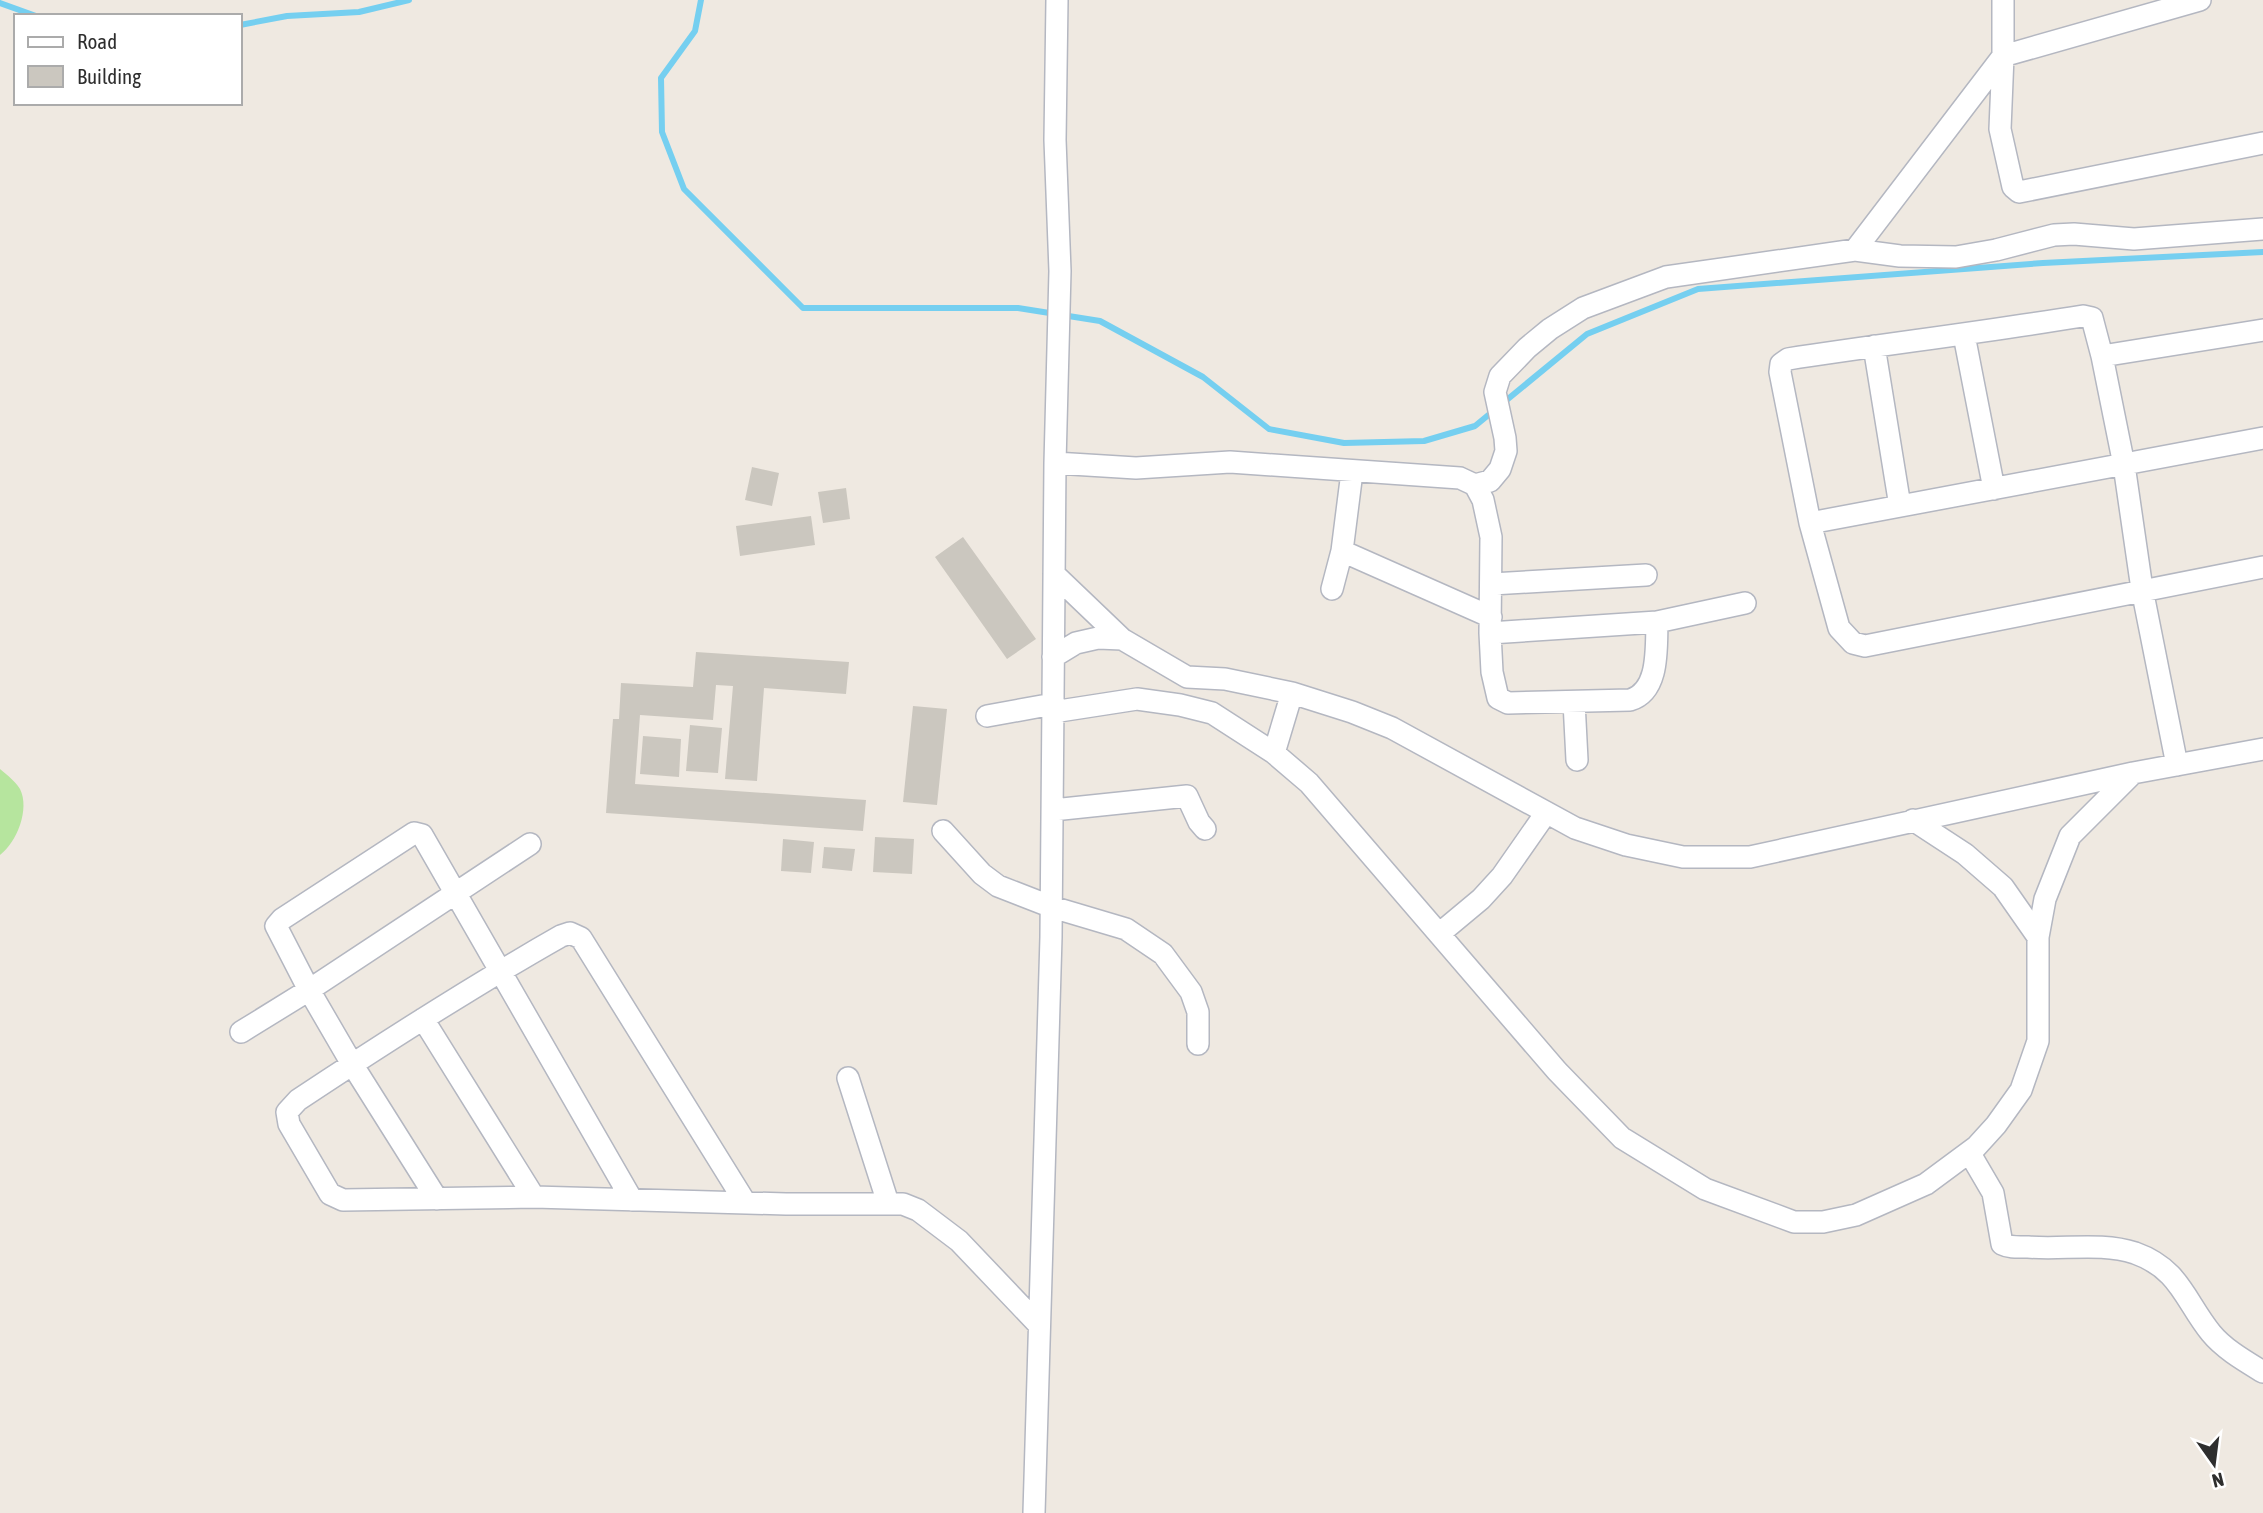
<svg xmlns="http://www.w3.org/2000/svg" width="2263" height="1513" viewBox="0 0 2263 1513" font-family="'Asap Condensed',sans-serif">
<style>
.green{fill:#b6e59e}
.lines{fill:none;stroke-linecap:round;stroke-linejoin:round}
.stream{stroke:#75cff0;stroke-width:6}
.building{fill:#cbc7bf}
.minor-casing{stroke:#b4b7c1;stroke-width:24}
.minor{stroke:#fff;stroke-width:21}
</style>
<rect width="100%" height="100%" fill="#efe9e1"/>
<!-- green -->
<path class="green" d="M0,769C7,775 15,781 20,789C30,809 17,842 0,855Z"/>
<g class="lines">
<!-- stream -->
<path class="stream" d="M701,0L695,31L661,78L662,132L684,189L803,308H1018L1100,321L1203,377L1269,429L1344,443L1424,441L1475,426L1587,334L1698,289L2043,263L2263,252
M0,3L36,16
M240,25L287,16L359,12L409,0"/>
</g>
<!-- building -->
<path class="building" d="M752,467L779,473L772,506L745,500Z
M846,488L850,519L823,523L818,492Z
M811,516L815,545L740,556L736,526Z
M963,537L1036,639L1007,659L935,557Z
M696,652L849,662L846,694L764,688L757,781L725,779L733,686L716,685L713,720L640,715L635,784L866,800L863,831L606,813L613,719H619L621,683L693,687Z
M913,706L947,709L937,805L903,802Z
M690,725L722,728L718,773L686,771Z
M643,736L681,739L679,777L640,774Z
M875,837L914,839L912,874L873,872Z
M783,839L814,842L811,873L781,871Z
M824,847L855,849L852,871L822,868Z"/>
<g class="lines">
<defs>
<path id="minor" d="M2003,0V56L2200,0
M1855,250L1900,256L1956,257L1996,250L2054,235L2074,234L2134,239L2263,229
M1964,335L1994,489
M1874,346L1900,506
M2102,356L2263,330
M1055,463L1136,468L1230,462L1460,478L1475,485L1483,500L1491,537L1490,633L1492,672L1498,698L1508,703L1630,700C1660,691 1656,647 1657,622L1490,633
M1352,472L1342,551L1491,617
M1475,485L1490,481L1500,469L1506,451L1505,438L1495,392L1500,376L1527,348L1550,329L1583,308L1666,277L1855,250L2003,56L2000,129L2013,187L2019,192L2263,143
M1810,523L2263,438
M1054,574L1122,639
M1492,584L1646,575
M1332,589L1342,551
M1657,622L1745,603
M1053,657L1076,643L1098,638L1122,639L1187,677L1225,679L1292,693L1352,712L1392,728L1575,828L1626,845L1683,857H1750L2133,773L2263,749
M1574,702L1577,760
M1053,712L1137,699L1180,705L1212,713L1274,753L1309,783L1557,1071L1622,1138L1705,1189L1794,1222H1823L1856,1215L1926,1184L1976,1147L1996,1125L2021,1090L2038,1041V937L2045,899L2070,836L2133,773
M987,716L1053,704
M1274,753L1292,693
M2177,765L2142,589L2124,465L2102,356L2092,318L2083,316C1985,332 1886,344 1788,359L1781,364L1780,372L1810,523L1839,628L1853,643L1865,646L2263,567
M1053,810L1187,796L1199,822L1205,829
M1913,820L1965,854L2003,887L2038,937
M943,831L982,874L998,886L1052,907L1126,929L1163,954L1191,992L1198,1012V1044
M1439,934L1481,899L1502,876L1546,813
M423,1019L534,1197
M241,1032L309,990L530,844
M848,1078L888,1203
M1969,1152L1993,1193L2002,1244C2010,1248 2018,1247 2028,1247C2063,1250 2101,1242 2135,1253C2180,1269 2185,1301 2211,1333C2224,1349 2245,1361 2263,1372
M437,1199L352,1064L309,990L276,926L282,919L414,833L422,835L632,1200
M745,1202L581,938L570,933L561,936C471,987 384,1043 298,1100L287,1112L289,1124L330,1194L343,1200L534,1197L786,1204H903L918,1210L959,1241L1039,1325
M1034,1513L1051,937L1055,463L1060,271L1055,140L1057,0"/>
</defs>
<!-- minor casing -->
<use href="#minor" class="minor-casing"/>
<!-- minor -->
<use href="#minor" class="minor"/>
</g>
<!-- legend -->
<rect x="14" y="14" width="228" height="91" fill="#ffffff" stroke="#ababab" stroke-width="2"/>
<rect x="28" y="37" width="35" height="10" fill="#ffffff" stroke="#ababab" stroke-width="2"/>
<text x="77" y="49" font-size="21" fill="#2e2e2e">Road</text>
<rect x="28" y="66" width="35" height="21" fill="#cbc7bf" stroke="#ababab" stroke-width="2"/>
<text x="77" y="84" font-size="21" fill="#2e2e2e">Building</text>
<!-- north arrow -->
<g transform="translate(2214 1464) rotate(166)" stroke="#ffffff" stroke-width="5" paint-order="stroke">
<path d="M0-5L12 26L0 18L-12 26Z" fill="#2e2e2e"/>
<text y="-10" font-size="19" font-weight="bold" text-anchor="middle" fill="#2e2e2e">N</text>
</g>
</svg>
